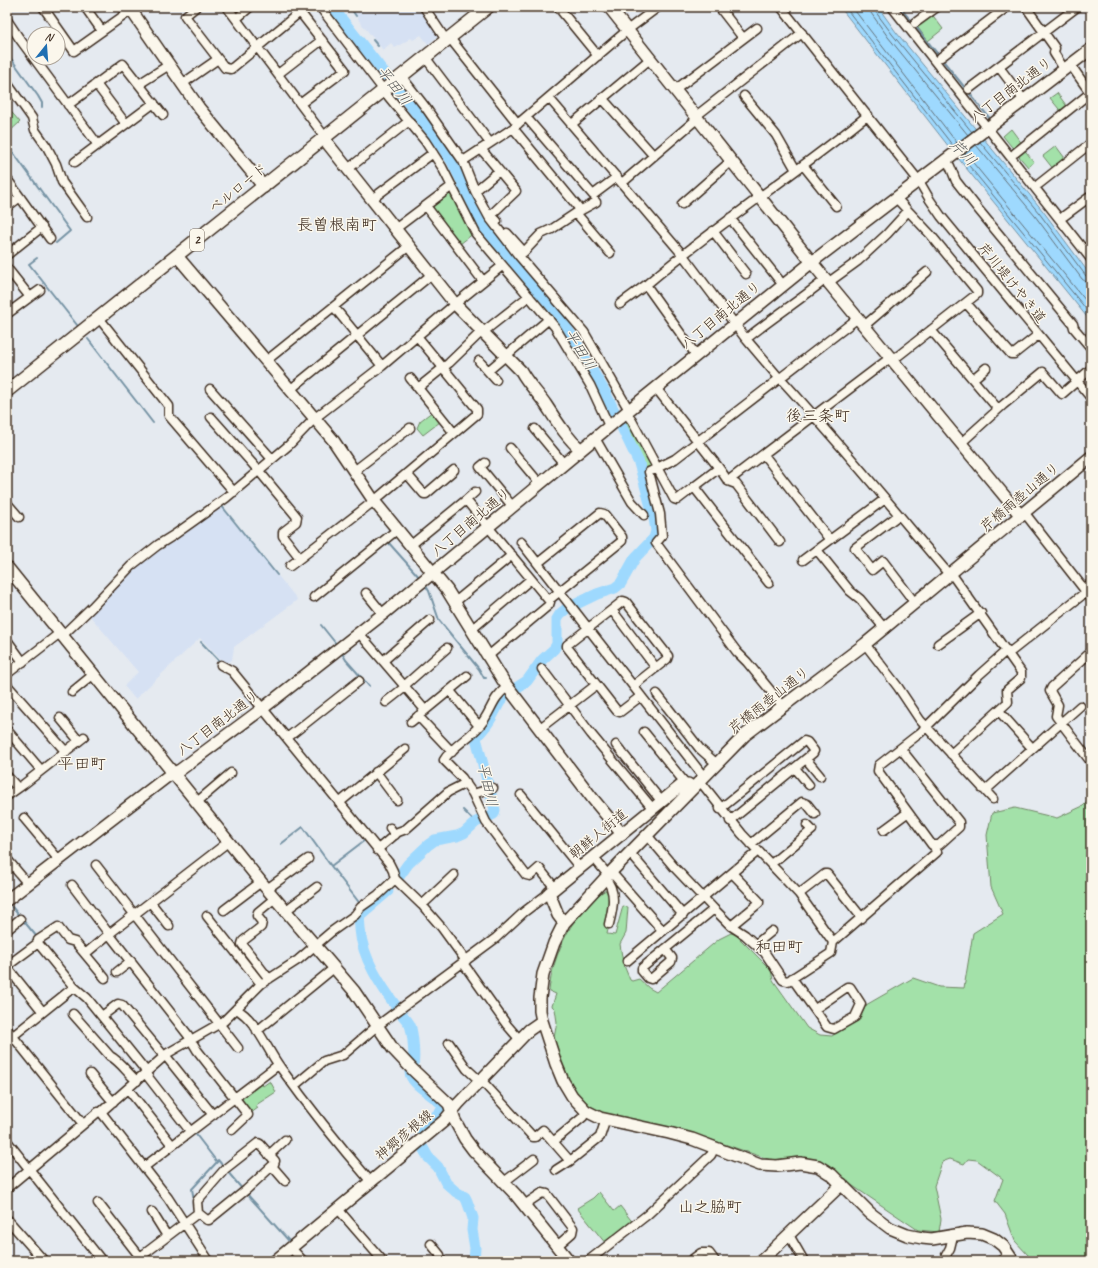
<svg xmlns="http://www.w3.org/2000/svg" width="1098" height="1268" viewBox="0 0 1098 1268" font-family="Caveat,'Klee One',sans-serif">
<style>
.built{fill:#d6e1f3}
.green{fill:#a3e1a9;stroke:#6f8664}
.water{fill:#9ed9fe;stroke:#7693a4}
.lines{fill:none;stroke-linecap:round;stroke-linejoin:round}
.shore{stroke:#637078;stroke-width:1}
.stream{stroke:#7693a4;stroke-width:2}
.river{stroke:#9ed9fe;stroke-width:11}
.street-casing{stroke:#3b2a1e;stroke-width:11}
.secondary-casing{stroke:#3b2a1e;stroke-width:14}
.primary-casing{stroke:#3b2a1e;stroke-width:15}
.street{stroke:#fbf7ec;stroke-width:8}
.secondary{stroke:#fbf7ec;stroke-width:11}
.primary{stroke:#fbf7ec;stroke-width:12}
.labels{text-anchor:middle;dominant-baseline:central;stroke-width:3;stroke-linejoin:round;paint-order:stroke}
.shield{fill:#fbf7ec;stroke:#75685c;stroke-width:1}
.shield-label{font-size:13px;font-weight:bold;fill:#3b2a1e}
.street-label{font-size:14px;fill:#3b2a1e;stroke:#fbf7ec}
.water-label{font-size:15px;font-style:italic;fill:#545656;stroke:#fbf7ec}
.quarter-label{font-size:16px;fill:#3b2a1e;stroke:#fbf7ec}
</style>
<rect width="100%" height="100%" fill="#e5eaf0"/>
<filter id="ink" filterUnits="userSpaceOnUse"><feTurbulence type="fractalNoise" baseFrequency=".025" numOctaves="2"/><feDisplacementMap in="SourceGraphic" scale="8" xChannelSelector="R" yChannelSelector="G"/><feConvolveMatrix kernelMatrix="1 2 1 2 8 2 1 2 1" color-interpolation-filters="sRGB"/></filter>
<g filter="url(#ink)">
<!-- built -->
<path class="built" d="M352,7H420L439,35L428,44L421,35L413,40L411,38L395,48L391,43L383,50L360,22Z
M221,506L297,599L296,601L234,647L232,660L226,664L222,659H221L200,638L135,699L124,686L138,672L90,616L122,581L143,562L198,524Z"/>
<!-- green -->
<path class="green" d="M931,13L943,29L928,41L915,24Z
M1057,93L1069,109L1063,114L1050,98Z
M7,107L20,122L7,134Z
M1011,129L1023,145L1015,151L1003,136Z
M1056,146L1067,161L1054,170L1043,156Z
M1023,148L1034,162L1028,167L1016,153Z
M450,191L474,233L460,244L433,209V204Z
M433,411L440,422L423,435L417,428L420,421Z
M626,420H628L655,467L647,471L625,423Z
M1091,798V972L1090,980H1091V1261H1030L1028,1255L1015,1241L1005,1214L995,1201L1003,1179L977,1160L968,1159L964,1164L950,1159L942,1162L934,1186L941,1219L939,1232L918,1230L816,1161H774L694,1134L600,1114L587,1108L569,1083L553,1043L557,1022L555,1009L552,1006L556,994L549,991C552,957 574,907 606,890C615,907 611,916 607,934L615,935L623,906L628,907L626,933L620,944L623,963L630,980L632,981L639,979L649,988L656,992L719,939L731,933L735,934L771,970L773,980L807,1028L820,1035L832,1036L860,1018L866,1005L913,978L939,987L964,988L973,933L1003,914L991,887L987,835L992,813L1015,808L1057,818L1083,806Z
M259,1081L263,1086L270,1081L276,1092L256,1105L258,1108L251,1113L238,1099Z
M599,1192L614,1211L620,1206L634,1224L606,1244L577,1208L593,1198Z"/>
<!-- water -->
<path class="water" d="M840,7H878L896,32L1043,211L1091,276V322L949,147Z"/>
<g class="lines">
<!-- shore -->
<path class="shore" d="M845,7L953,146
M852,7L957,143
M870,7L871,13L888,37L968,135
M875,7V11L892,34L972,132
M980,142L1039,213L1086,276L1091,277
M976,145L1035,216L1082,279L1086,282H1091
M965,153L1091,307
M961,156L1091,315"/>
<!-- stream -->
<path class="stream" d="M350,7L356,16
M900,7L912,22
M915,26L991,120
M373,40L378,46
M7,53L38,96L42,103V107
M7,144L70,231L56,243
M37,258L29,264L77,325
M88,339L153,423
M221,505L277,575
M388,542L420,578
M426,586L429,591L439,620L479,669L484,678H486
M321,625L337,645
M201,642L219,661
M342,653L346,660L369,686
M234,679L253,704
M514,685L516,688
M289,747L297,756
M299,760L307,769
M463,810L476,823
M281,844L303,827L331,866L361,905
M331,866L365,840L345,815
M12,907L37,937
M355,919H359
M194,1132L217,1162L218,1160L223,1166
M227,1171L243,1190
M246,1193L289,1241
M194,1200L192,1189L217,1162"/>
<!-- river -->
<path class="river" d="M332,7L430,130L452,161L484,227L559,315L605,392L639,463L654,518L656,531L654,538L635,558L621,583L615,588L597,594L566,609L560,614L557,619V644L554,649L542,660L527,681L513,690
M398,878L408,864L428,845L435,840L457,836L464,833L476,822L494,814L495,810L476,738C479,733 485,728 488,723C495,713 498,703 505,695
M388,891L361,914C358,918 360,923 360,929C362,958 381,986 398,1009
M400,1012C403,1016 407,1020 410,1025C413,1033 415,1058 413,1066
M410,1072C410,1085 437,1096 444,1107L443,1109L422,1129V1132
M423,1148L428,1157L438,1167L446,1183L456,1192L465,1197L467,1201L473,1218L472,1230L475,1248L474,1261"/>
<defs>
<path id="street" d="M43,7L74,51L136,7
M85,7L102,31
M196,7L185,16L225,68L231,69L300,12
M227,7L325,137
M296,7L345,70L300,104
M320,7L388,96L425,141L442,167L476,234L555,327L590,385L609,426
M424,7L446,40
M558,7L598,56
M719,7L743,38
M781,7L919,181L930,200L941,216L1091,398
M892,7L1091,259
M1026,7L1055,48L1054,53L1064,69
M236,19L250,7
M7,20L19,38L98,145
M915,23L937,7
M449,37L518,124
M425,57L490,143
M941,57L1007,7
M1070,64L1091,94
M999,67L1023,99
M278,74L322,40
M401,76L426,108L463,161L475,191L489,217L519,256L584,332L629,410
M7,83L32,118L35,130L47,147L56,164L62,182L87,217
M96,84L126,124
M139,84L169,65
M182,84L218,59
M969,89L1077,7
M675,90L757,28
M744,96L776,135L796,170
M549,98L682,254L746,339L780,379
M602,98L654,156
M68,105L123,64L163,115
M696,116L802,33
M526,117L593,195L617,177
M572,124L650,59
M513,128L578,207L580,211
M481,149L516,191L491,215L497,221
M1015,153L1090,93
M945,159L950,166L956,181L978,209L1073,324L1074,328L1091,348
M463,161L513,128L630,28L658,7
M75,162L154,103
M803,165L836,206
M348,169L409,121
M7,179L50,239
M622,183L698,118
M1039,184L1091,143
M475,191L499,171
M372,199L433,153
M682,204L731,161
M426,206L483,281
M7,207L20,197
M576,213L596,202
M1064,216L1091,196
M730,218L783,285
M395,229L452,186
M713,231L746,274
M507,233L524,252L541,234L552,229L576,213L610,253
M1089,246L1091,244
M7,255L42,227
M7,268L30,297L7,314
M829,282L858,261L887,234L908,211
M30,297L40,290
M966,303L1011,354H1014L1038,335
M620,304L646,285
M334,307L382,366
M99,318L169,406V416L234,492
M864,326L927,272
M931,330L998,409
M746,339C772,318 800,300 826,279
M696,355L646,285C717,224 796,174 868,115
M266,361L409,246
M479,361L496,380
M488,371L549,319
M410,378L418,388
M780,378C838,441 892,507 947,572L951,573L1021,672V678L1007,690L1008,702L951,754
M973,379L986,368
M656,388L719,468L694,487
M210,389L272,459
M291,389L431,275
M626,413L632,421L674,499L677,500L694,487L769,583
M211,417L259,471L297,517L296,522L283,532V536L300,558
M535,429L564,464
M454,433L418,388L449,363L478,335L487,329L529,296
M595,438L632,502L644,515
M961,443L1003,405L1043,372L1062,394L1091,369
M510,448L540,484
M764,455L830,540
M485,463L480,467L513,507
M719,468L728,481
M354,471L410,428
M407,474L424,494H426L454,470
M466,500L475,492
M7,503L19,517
M899,515L855,548L872,570L883,561L915,603
M1021,516H1027L1091,598
M521,542L704,777
M780,542L736,484L728,481L890,358L898,356L977,294V291L930,234L896,198
M411,545L466,500L550,602L549,605L487,657
M817,550L850,591L860,599L885,629
M803,560L885,499
M538,563L600,513L604,514L622,537V541L549,600
M290,566L374,501L477,414V409L417,336
M1083,588L1091,584
M366,593L383,614
M314,597L398,529
M455,602L512,555
M612,610L656,668
M471,630L531,579
M359,633L425,710
M7,640L23,662
M865,644L898,687L920,720L993,799
M938,644L981,613
M1091,652L1052,687L1050,691L1058,705L1056,716L1091,762
M1009,653L1086,592
M383,661L430,620
M221,665L232,671L389,863L393,871L395,879L422,905L442,928L466,961
M542,669L591,734L653,809
M7,674L56,636L65,633L92,607L131,566L158,545L174,535L226,498L289,445L315,418L382,366L455,304L502,266
M7,685L66,752
M404,686L447,648
M633,686L667,659L668,656L626,602L623,601L567,645V647L617,711L620,712L641,696
M507,687C493,698 493,706 484,720C474,736 453,745 444,760L462,778L473,794L486,822L526,875L530,876L539,868L555,888
M450,691L479,726
M72,692L94,674
M657,694L700,749L717,764
M386,702L405,687
M783,706L747,662L737,652L656,543L662,536L660,514L649,472L675,459L858,318
M999,711L1032,748
M418,716L452,752
M60,718L79,741
M411,722L467,676
M539,729L596,685
M7,730L41,770
M644,732L686,784
M287,738L359,681
M616,745L662,802
M901,749L959,822V827L939,845H932L878,771L879,765L920,733L979,675L1007,650
M806,759L820,776
M795,768L809,785
M376,772L397,800
M7,776L18,788
M700,781L742,834L799,894L833,942
M983,789H987L1080,706
M473,794L493,788
M521,795L580,868
M7,796L24,784L84,737
M197,802L231,773
M339,803L405,749
M720,809L804,741L807,742L814,751L813,753L730,821
M24,818L59,860
M390,828L395,835
M884,830L907,813
M647,835L674,867L714,909L731,926L745,935L765,953L783,980L788,981L831,953L833,942L937,852L935,849V845
M228,842L109,934L188,1035L197,1050L248,1115L232,1130
M751,844L802,802L807,804L815,814
M377,850L398,832L406,829L448,792L466,783
M630,853L683,915
M594,858L608,875
M7,859L28,884
M771,864L812,830L807,825
M96,865L238,1048
M611,872L663,931
M605,878C617,891 613,908 609,924
M72,885L109,934L85,954L105,978
M267,889L308,859
M799,894L825,874H827L862,918
M151,903L169,926
M422,905L454,875
M224,910L261,882
M285,911L317,887
M207,916L261,984
M731,926L759,903V901L732,873
M7,930L20,919
M38,943L74,987L87,998L146,1071
M756,944L772,931
M665,949L672,958L671,962L651,979L648,978L642,971V968L714,909
M627,961L758,851
M463,963L507,1025L520,1040
M7,966L38,943V940L58,927L68,940L75,942L85,954
M7,967L43,1012
M117,972L131,961
M792,978L827,1027L834,1029L855,1017L861,1004L850,987H847L815,1009
M269,979L242,944L243,941L261,927L262,922L257,916L258,912L275,898
M236,1009C256,1019 267,1050 280,1067C308,1106 339,1145 371,1182
M73,1014L110,1056C120,1061 127,1073 137,1081
M102,1016L118,1004L122,1005L164,1056
M7,1029L83,1124
M257,1031L334,968
M13,1036L74,987
M449,1043L467,1069L480,1081
M165,1055L213,1115
M145,1073L190,1131
M90,1074L113,1102
M481,1080L533,1137H535L543,1130L570,1161
M294,1086L324,1061L343,1055L377,1026L496,938L524,912L549,893
M128,1089L172,1145
M101,1112L168,1198L209,1261
M7,1141L102,1261
M553,1142L583,1117L586,1111
M269,1155L285,1140
M144,1167L278,1065
M556,1170L570,1161L600,1137L606,1119
M504,1182L534,1159
M7,1188L98,1112H101L168,1053L224,1021L261,984L298,960L331,932L355,915L361,907L378,895L395,879
M98,1203L140,1257
M524,1205L542,1193L547,1194L573,1228L572,1233L557,1246
M338,1209L383,1261
M152,1212L167,1236
M198,1213L197,1201L225,1169L258,1143L260,1144L275,1161L274,1164L272,1166
M7,1219L44,1261
M789,1235L804,1261
M431,1244L440,1255L441,1261
M291,1248L303,1261
M135,1261L198,1213L207,1220H209L246,1190L272,1166L285,1181
M588,1261L647,1215L711,1155L715,1147
M690,1261L701,1253H709L715,1261
M943,1261L950,1248L953,1236
M1000,1261L1010,1255"/>
<path id="secondary" d="M129,7L199,108L264,187
M609,7L818,270L1021,516
M325,137L328,144L455,304L521,371C528,384 538,393 546,405C556,420 566,437 581,450
M177,256L333,440L374,501L447,590L504,682L593,799L622,834
M7,567L261,882L354,991L393,1049L413,1070L449,1104L455,1121L465,1139L474,1151L516,1195L569,1261
M7,900L168,776L180,770L262,709L383,614L629,410L812,262L1091,49
M564,923L558,915L549,893L683,784H688L693,788
M275,1261L444,1121L458,1104L529,1030L542,1021
M761,1261L842,1184
M1013,1261L1003,1246L994,1239L982,1234L967,1233L932,1239L922,1238L907,1235L890,1228L870,1213L832,1175L818,1166L800,1163L777,1166L760,1165L692,1139L669,1133L600,1118L586,1111L572,1096L563,1081L556,1064L542,1021L540,1011V998L543,974L554,943L564,923L611,872L745,735L865,644L1091,457"/>
<path id="primary" d="M7,391L488,7"/>
</defs>
<!-- street casing -->
<use href="#street" class="street-casing"/>
<!-- secondary casing -->
<use href="#secondary" class="secondary-casing"/>
<!-- primary casing -->
<use href="#primary" class="primary-casing"/>
<!-- street -->
<use href="#street" class="street"/>
<!-- secondary -->
<use href="#secondary" class="secondary"/>
<!-- primary -->
<use href="#primary" class="primary"/>
</g>
</g>
<g class="labels">
<!-- shield labels -->
<rect class="shield" x="190" y="229" width="14" height="22" rx="3"/>
<g class="shield-label">
<text x="197" y="240">2</text>
</g>
<!-- street labels -->
<g class="street-label">
<text transform="translate(1011 90) rotate(-37)">八丁目南北通り</text>
<text transform="translate(238 188) rotate(-39)">ベルロード</text>
<text transform="translate(1012 283) rotate(51)">芹川堤けやき道</text>
<text transform="translate(721 315) rotate(-39)">八丁目南北通り</text>
<text transform="translate(1020 497) rotate(-40)">芹橋雨壺山通り</text>
<text transform="translate(471 522) rotate(-40)">八丁目南北通り</text>
<text transform="translate(769 700) rotate(-38)">芹橋雨壺山通り</text>
<text transform="translate(218 723) rotate(-37)">八丁目南北通り</text>
<text transform="translate(598 834) rotate(-39)">朝鮮人街道</text>
<text transform="translate(404 1135) rotate(-40)">神郷彦根線</text>
</g>
<!-- water labels -->
<g class="water-label">
<text transform="translate(394 86) rotate(52)">平田川</text>
<text transform="translate(963 153) rotate(46)">芹川</text>
<text transform="translate(580 350) rotate(59)">平田川</text>
<text transform="translate(487 785) rotate(77)">平田川</text>
</g>
<!-- quarter labels -->
<g class="quarter-label">
<text x="337" y="225">長曽根南町</text>
<text x="818" y="416">後三条町</text>
<text x="82" y="764">平田町</text>
<text x="779" y="947">和田町</text>
<text x="710" y="1207">山之脇町</text>
</g>
</g>
<!-- margin -->
<rect width="1098" height="1268" fill="none" stroke="#fbf7ec" stroke-width="24"/>
<rect x="12" y="12" width="1074" height="1244" fill="none" stroke="#3b2a1e" stroke-width="1.5" filter="url(#ink)"/>
<!-- north arrow -->
<g transform="translate(46 46) rotate(17)"><circle r="19" fill="#fbf7ec" stroke="#aea59a"/>
<path d="M0-3L7 15L0 10L-7 15Z" fill="#1f6fb2"/>
<text y="-6" font-size="11" font-weight="bold" text-anchor="middle" fill="#3b2a1e">N</text>
</g>
</svg>
